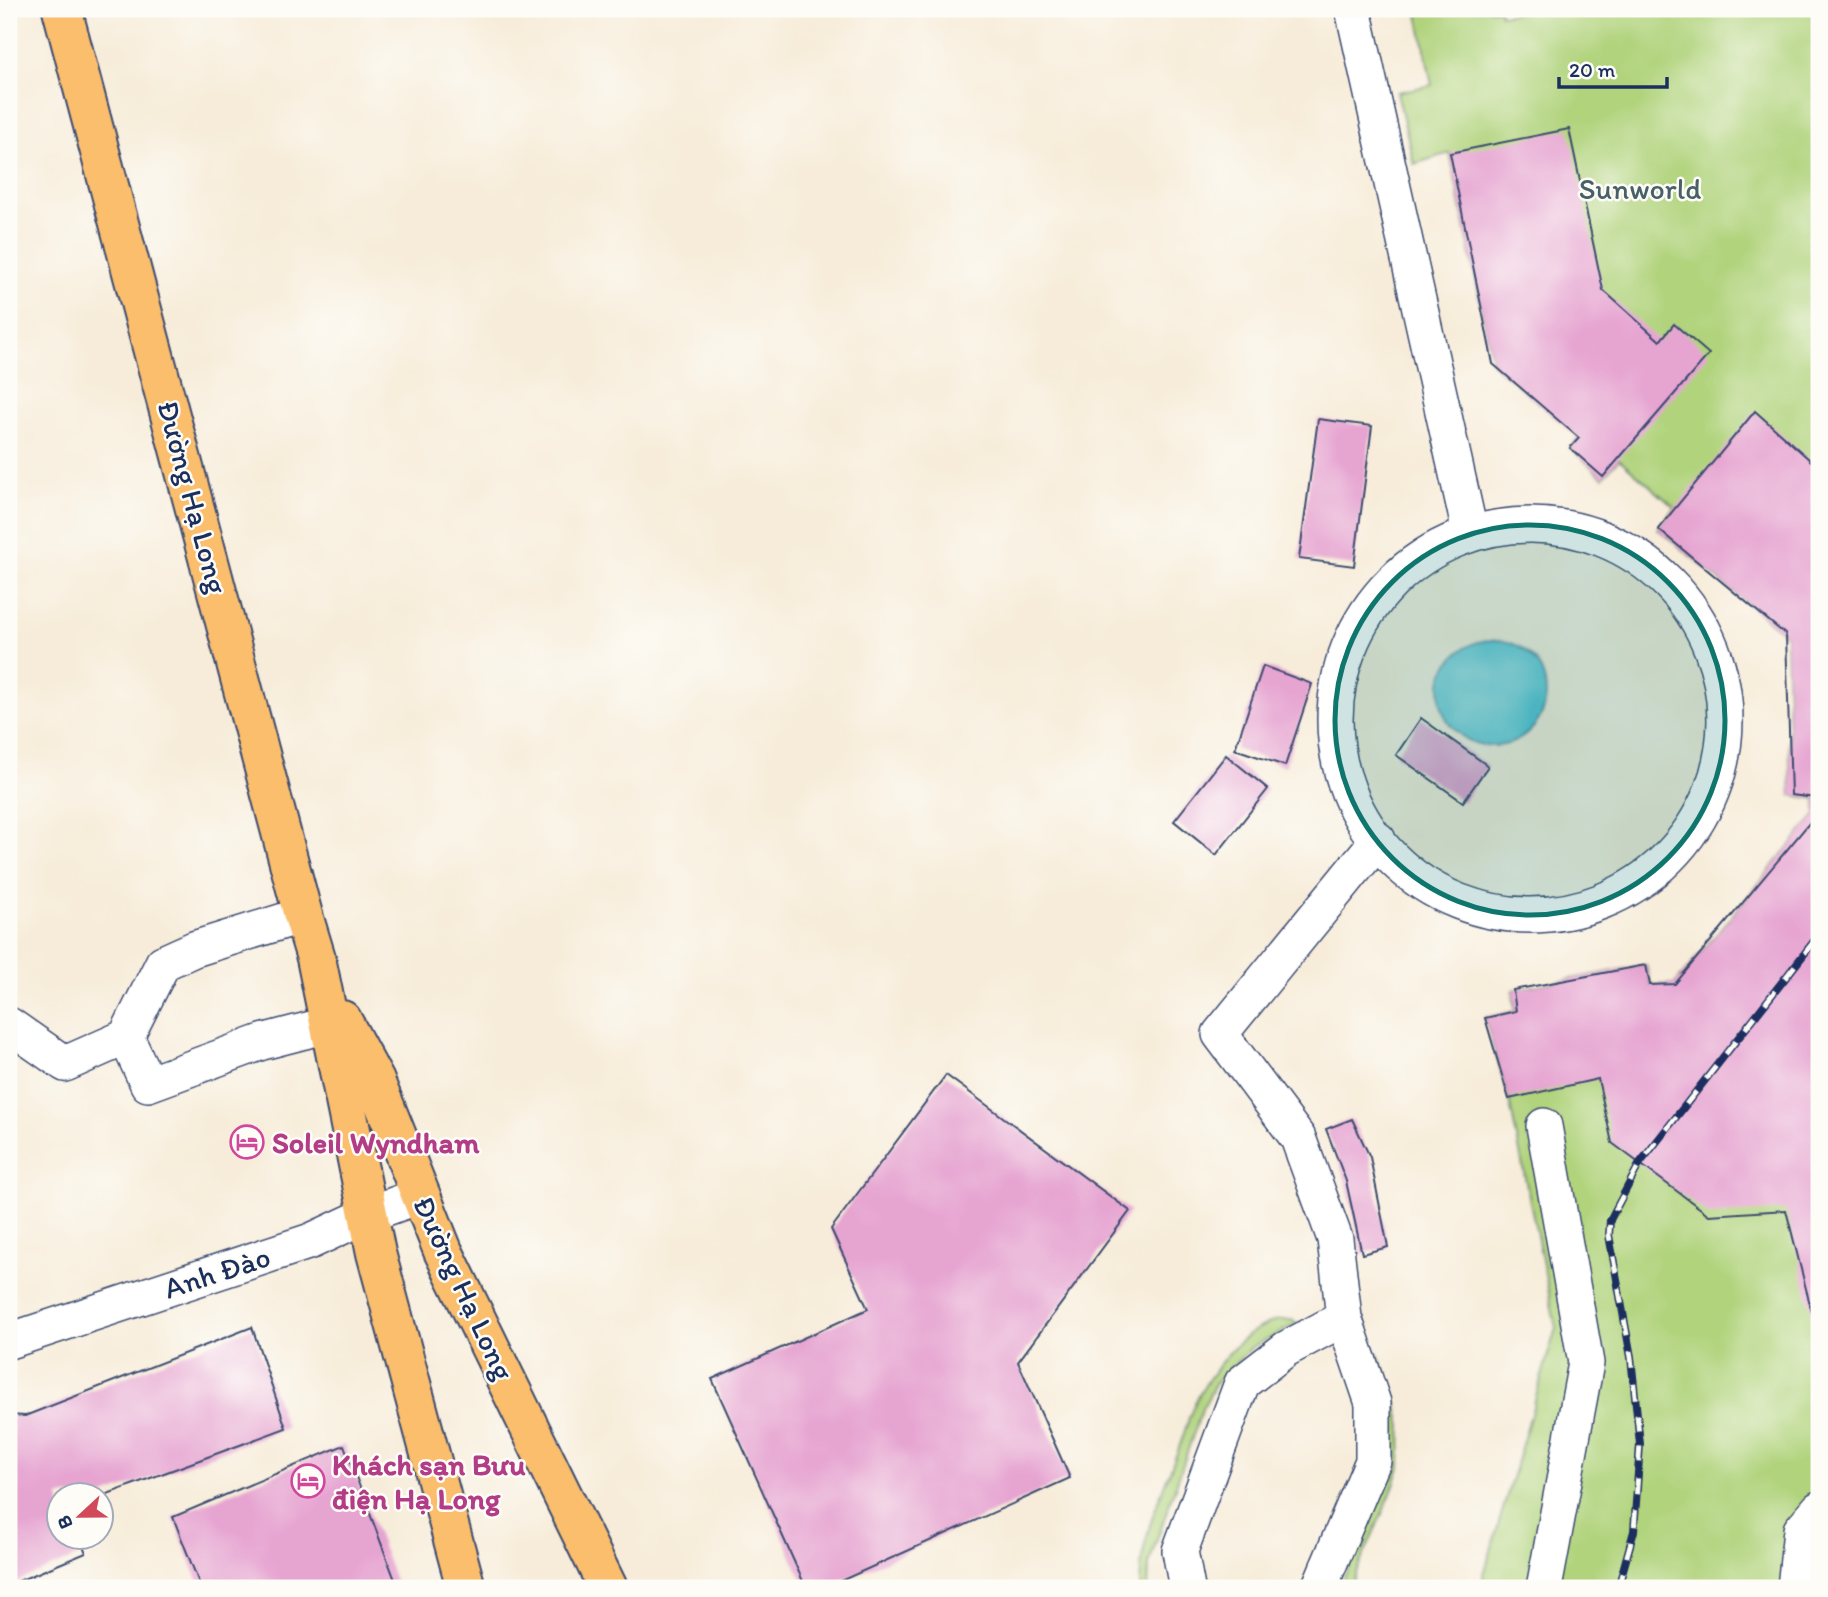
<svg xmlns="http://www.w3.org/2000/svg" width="1828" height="1597" viewBox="0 0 1828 1597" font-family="Itim,sans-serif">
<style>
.green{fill:#b0d37b;stroke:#66816c;stroke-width:2}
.water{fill:#5ac4d5;stroke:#3a7a9a;stroke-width:2}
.building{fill:#e6a4d1}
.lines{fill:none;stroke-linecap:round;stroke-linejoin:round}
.minor-casing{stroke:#3c4b70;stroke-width:38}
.major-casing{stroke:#3c4b70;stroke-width:42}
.minor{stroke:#fff;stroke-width:35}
.major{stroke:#fabe6d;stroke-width:38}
.rail-casing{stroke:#1b2f5e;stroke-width:8}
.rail{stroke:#fdfcf7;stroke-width:5;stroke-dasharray:16;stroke-linecap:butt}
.marked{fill:#0f766e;fill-opacity:0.2;stroke:#0f766e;stroke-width:5;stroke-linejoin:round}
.labels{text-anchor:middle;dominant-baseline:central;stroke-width:5;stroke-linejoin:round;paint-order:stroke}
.park-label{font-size:30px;fill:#486067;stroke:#fdfcf7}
.street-label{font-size:30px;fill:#1b2f5e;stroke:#fdfcf7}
.hotel-label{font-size:30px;font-weight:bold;fill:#b23c85;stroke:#fdfcf7;text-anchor:start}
</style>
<rect width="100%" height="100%" fill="#fdfcf7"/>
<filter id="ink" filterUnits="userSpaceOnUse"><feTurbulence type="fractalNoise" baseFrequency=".0143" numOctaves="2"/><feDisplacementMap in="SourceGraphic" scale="14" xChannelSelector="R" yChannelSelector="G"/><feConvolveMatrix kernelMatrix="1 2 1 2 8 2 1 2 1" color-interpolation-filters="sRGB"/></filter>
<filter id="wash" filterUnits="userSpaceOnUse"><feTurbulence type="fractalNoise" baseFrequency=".00686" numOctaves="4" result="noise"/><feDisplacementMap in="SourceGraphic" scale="28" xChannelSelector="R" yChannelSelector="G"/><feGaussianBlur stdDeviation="1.57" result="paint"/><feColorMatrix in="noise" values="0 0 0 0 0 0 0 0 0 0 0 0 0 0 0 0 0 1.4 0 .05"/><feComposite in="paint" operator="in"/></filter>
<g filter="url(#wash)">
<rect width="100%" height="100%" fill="#f7ecd9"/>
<!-- green -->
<path class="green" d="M1417,9H1499L1501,15L1543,9H1819V1588H1480L1556,1328L1509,1099L1485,1018L1515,1011L1513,990L1646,965L1651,985L1675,984L1816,815V799L1791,795L1786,635L1658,529L1674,507L1619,459L1603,477L1570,448L1579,437L1493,364L1450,153L1414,164L1397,92L1432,85Z
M1279,1320H1292L1297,1324L1252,1347L1217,1381L1202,1409L1149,1563L1148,1588H1140C1139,1538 1163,1491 1180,1445C1186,1429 1190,1410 1199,1395C1217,1364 1243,1329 1279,1320Z
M1377,1352L1394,1393L1402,1426L1400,1467L1390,1496L1349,1588H1339L1391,1467L1395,1428L1373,1353Z"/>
<!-- water -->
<path class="water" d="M1440 693a53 53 0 1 1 106 0a53 53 0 1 1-106 0Z"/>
<g id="blocks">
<!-- building -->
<path class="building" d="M1569,129L1603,290L1660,341L1674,324L1709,354L1603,477L1570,448L1579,438L1493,364L1450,153Z
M1755,411L1819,468L1818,1336L1786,1210L1709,1215L1612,1143L1598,1079L1509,1099L1485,1018L1516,1011L1513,990L1646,965L1650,985L1675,984L1816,815V798L1791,795L1786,635L1658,529Z
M1318,419L1372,426L1354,566L1299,559Z
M1263,666L1312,684L1285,766L1235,749Z
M1421,718L1488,766L1463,802L1396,755Z
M1226,755L1268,789L1216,855L1174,821Z
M946,1075L1130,1211L1018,1362L1070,1478L825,1588H806L712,1379L868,1309L831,1229Z
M1352,1119L1370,1157L1388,1247L1362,1254L1346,1181L1326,1129Z
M252,1327L286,1428L102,1496H60V1538H80L86,1553L9,1585V1415L25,1416Z
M344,1445L398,1588H201L173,1517Z"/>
</g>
</g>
<g filter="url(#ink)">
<use href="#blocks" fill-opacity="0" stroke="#3c4b70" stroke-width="2"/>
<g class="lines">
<defs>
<path id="minor" d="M1353,9L1470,532
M1335 720a195 195 0 1 1 390 0a195 195 0 1 1-390 0Z
M9,1025L65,1064L126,1037L148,1084L262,1042L331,1024
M126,1037L163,963L194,949L303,915
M9,1341L311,1241L369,1214L422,1195
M1187,1588L1180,1551L1242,1383L1286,1349L1344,1318
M1319,1588L1373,1461V1403L1344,1318L1335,1239L1298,1138L1220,1034L1378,840
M1544,1588L1586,1363L1544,1126
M1795,1588L1801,1530L1819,1509"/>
<path id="major" d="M62,9L303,915L316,958L376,1253L466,1588
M342,1020L375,1081L443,1251L608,1588"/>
</defs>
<!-- minor casing -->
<use href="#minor" class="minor-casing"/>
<!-- major casing -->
<use href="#major" class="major-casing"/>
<!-- minor -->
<use href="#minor" class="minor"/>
<!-- major -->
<use href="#major" class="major"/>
<defs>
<path id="rail" d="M1618,1588L1634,1531L1640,1444L1631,1357L1609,1235L1610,1220L1640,1163L1819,935"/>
</defs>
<!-- rail casing -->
<use href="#rail" class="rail-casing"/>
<!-- rail -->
<use href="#rail" class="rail"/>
</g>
</g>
<!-- marked area -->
<path class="marked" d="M1335 720a195 195 0 1 1 390 0a195 195 0 1 1-390 0Z"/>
<!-- icons -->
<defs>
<symbol id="hotel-ring" viewBox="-11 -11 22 22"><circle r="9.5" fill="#fdfcf7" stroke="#d1479c" stroke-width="1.5"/><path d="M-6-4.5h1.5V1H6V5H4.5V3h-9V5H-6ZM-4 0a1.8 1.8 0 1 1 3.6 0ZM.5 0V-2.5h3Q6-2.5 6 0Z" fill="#d1479c"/></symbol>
</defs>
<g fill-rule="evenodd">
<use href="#hotel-ring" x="228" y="1123" width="38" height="38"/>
<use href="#hotel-ring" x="289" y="1462" width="38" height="38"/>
</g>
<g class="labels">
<!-- park labels -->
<g class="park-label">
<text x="1640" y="188">Sunworld</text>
</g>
<!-- street labels -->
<g class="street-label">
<text transform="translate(193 497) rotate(75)">Đường Hạ Long</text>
<text transform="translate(217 1272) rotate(-18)">Anh Đào</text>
<text transform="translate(464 1288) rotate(65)">Đường Hạ Long</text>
</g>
<!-- hotel labels -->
<g class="hotel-label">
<text x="272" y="1142">Soleil Wyndham</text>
<text x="332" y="1464">Khách sạn Bưu<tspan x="332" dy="34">điện Hạ Long</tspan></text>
</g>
</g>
<!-- margin -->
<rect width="1828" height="1597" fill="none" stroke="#fdfcf7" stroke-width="35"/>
<!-- north arrow -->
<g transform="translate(80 1516) rotate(248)"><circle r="33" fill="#fdfcf7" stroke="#a3aaba" stroke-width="2"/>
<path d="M0-5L12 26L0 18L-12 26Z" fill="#d1495b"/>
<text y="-10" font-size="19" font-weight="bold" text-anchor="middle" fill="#1b2f5e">B</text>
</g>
<!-- scale -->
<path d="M1559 77v10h108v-10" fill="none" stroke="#1b2f5e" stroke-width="3.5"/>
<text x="1569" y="77" font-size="21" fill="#1b2f5e" stroke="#fdfcf7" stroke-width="5" paint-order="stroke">20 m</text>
</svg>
